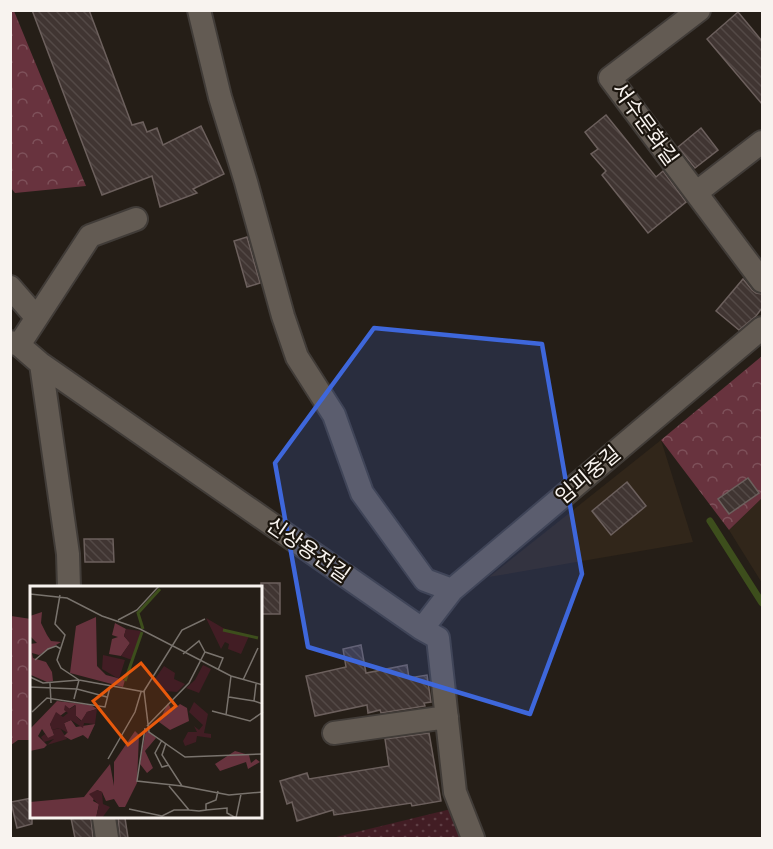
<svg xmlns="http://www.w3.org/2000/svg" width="773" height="849" viewBox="0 0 773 849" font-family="Signika,'Noto Sans KR',sans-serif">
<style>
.built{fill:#31261a}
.grass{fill:url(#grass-dots)}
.forest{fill:url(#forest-crowns)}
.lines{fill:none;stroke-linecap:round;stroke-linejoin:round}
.stream{stroke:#3d4e1c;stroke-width:7}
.building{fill:url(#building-back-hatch);stroke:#6c605d;stroke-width:1.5}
.minor-casing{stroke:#413c38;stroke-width:26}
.minor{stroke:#635b53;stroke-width:22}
.marked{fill:#3e67db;fill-opacity:0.2;stroke:#3e67db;stroke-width:4.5;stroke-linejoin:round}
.labels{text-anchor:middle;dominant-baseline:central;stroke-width:4.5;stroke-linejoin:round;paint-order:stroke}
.street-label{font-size:21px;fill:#f8f3ef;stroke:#1b150e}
.inset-river{fill:none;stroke:#3d4e1c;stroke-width:3}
.inset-road{fill:none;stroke:#79736d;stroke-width:1.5}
.view{fill:#e8590c;fill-opacity:0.15;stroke:#e8590c;stroke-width:3}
.inset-edge{fill:none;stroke:#f8f3ef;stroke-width:3}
</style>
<defs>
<pattern id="grass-dots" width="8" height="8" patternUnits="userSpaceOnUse" patternTransform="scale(1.5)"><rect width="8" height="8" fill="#421d24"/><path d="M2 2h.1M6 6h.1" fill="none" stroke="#5e3e44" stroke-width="1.8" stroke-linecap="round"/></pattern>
<pattern id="forest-crowns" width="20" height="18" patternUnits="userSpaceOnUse" patternTransform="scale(1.5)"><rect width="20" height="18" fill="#68333e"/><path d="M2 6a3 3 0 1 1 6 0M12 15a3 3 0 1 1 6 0" fill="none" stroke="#7e515a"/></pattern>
<pattern id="building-back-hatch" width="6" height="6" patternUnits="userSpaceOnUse" patternTransform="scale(1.5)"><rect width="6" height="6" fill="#403532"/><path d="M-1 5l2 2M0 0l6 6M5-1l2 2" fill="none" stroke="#534946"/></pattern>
</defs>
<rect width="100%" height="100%" fill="#251e17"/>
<!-- built -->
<path class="built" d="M661,440L693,542L489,577Z
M762,498V583L729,530Z"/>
<!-- grass -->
<path class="grass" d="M451,809L461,838H332Z"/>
<!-- forest -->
<path class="forest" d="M10,11H14L86,186L15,193L11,188Z
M762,356V498L729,530L661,440Z
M11,616L31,619L32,740H18L11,745Z"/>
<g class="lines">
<!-- stream -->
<path class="stream" d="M710,521L762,603"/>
</g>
<!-- building -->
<path class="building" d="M32,10H89L132,125L143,122L147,132L157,128L163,145L201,126L224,174L193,189L197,193L160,207L152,176L102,195Z
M738,12L762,41V104L707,39Z
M606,115L656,177L663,171L686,202L648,233L602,175L606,171L591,154L598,149L585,132Z
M701,128L718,150L695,168L678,147Z
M247,237L260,283L247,287L234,241Z
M743,279L752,290L756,293L762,294V308L756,316L739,330L716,311Z
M748,478L759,493L729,514L718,499Z
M627,482L646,506L611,535L592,511Z
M84,539H113L114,562H85Z
M261,583H280V614H261Z
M361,645L366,673L407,665L409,678L427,675L431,702L424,703L425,706L381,713L380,710L368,713L367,705L315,716L306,676L346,667L343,649Z
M429,733L441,801L412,806L411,803L334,815L333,810L297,821L292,802L287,804L280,781L307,773L309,779L389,766L385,739Z
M32,798V824L17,828L11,802Z
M71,818H91L93,838H75Z
M118,818H125L128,838H120Z"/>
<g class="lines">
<defs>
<path id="minor" d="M199,10L220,97L246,182L283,316L297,357L334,415L362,493L425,580L452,590
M699,10L610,78L762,281
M697,192L762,142
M10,287L36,317
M10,342L19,345L41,364L422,629L438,638L455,792L473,838
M19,345L90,236L136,219
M41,364L68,554L69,588
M422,629L452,590L762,328
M334,733L447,717
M104,818L107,838"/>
</defs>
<!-- minor casing -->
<use href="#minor" class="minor-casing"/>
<!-- minor -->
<use href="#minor" class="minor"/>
</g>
<!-- marked area -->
<path class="marked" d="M374,328L542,344L582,574L530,714L308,647L275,463Z"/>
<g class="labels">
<!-- street labels -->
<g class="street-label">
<text transform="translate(645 124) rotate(54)">서수문화길</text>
<text transform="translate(588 475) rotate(-40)">임피중길</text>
<text transform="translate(308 550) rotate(35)">신상용전길</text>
</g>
</g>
<!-- overview -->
<g transform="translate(30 586)">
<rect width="232" height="232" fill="#251e17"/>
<path d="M176,32L200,46L219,50L211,68L198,63L199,58L195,56L191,63ZM173,79L181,83L169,107L156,102L165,94ZM134,80L145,87L144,93L155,98L147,106L135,105L123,96ZM164,116L178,128L174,147L181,148V152L167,150L166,156L155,160L153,155L158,146H167L164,140L169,144L173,139L159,126ZM30,142L37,153L17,159L24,153L14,156L11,151L15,148L18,152L24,148L22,144Z" fill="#421d24"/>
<path d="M12,26L11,37L17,49L21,55L31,56L9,69L2,67L3,72L16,76L22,86L23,95L17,96L1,89L0,81V58L7,57L0,50V30ZM66,31L67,80L76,89L95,94L93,101L40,87L46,40ZM85,37L96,43L94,50L100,57L91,70L79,68L82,53L88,51L82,49ZM27,115L61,119L67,123L57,126L52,135L46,130L45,119L39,123L20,138L24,149L18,152L12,143L8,150L17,159L14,162L0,165V143ZM138,117L142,125L150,118L157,122L159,135L140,144L129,136ZM41,134L46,141L65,138L58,153L53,149L41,154L34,150L37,147L34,137ZM116,143L126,152L115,165L123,182L117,187L110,178ZM105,145L109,149L107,197L95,221H89L84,213L76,215L72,206L67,204L63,215L69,218L66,232H0V216L54,211L80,178L84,200V176ZM205,165L219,169L221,177L226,173L230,176L218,183L216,176L190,185L185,178Z" fill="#68333e"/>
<path d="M35,119L40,123L46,119V130L51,135L57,126L67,123L65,138L54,137L53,142L41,134L34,137L38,147L29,142L22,144L20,138L26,126L33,131L38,127L34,124ZM67,204L72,206L73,218L80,221L72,232H61H66L69,219L59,208Z" fill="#421d24"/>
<path d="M96,43L111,45L102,74L91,70L100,57L94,50ZM73,69L95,74L89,93L72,83Z" fill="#421d24"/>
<path class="inset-river" d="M113,43L108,27L130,3M193,44L228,52M95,95L112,46"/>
<path class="inset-road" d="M0,8L37,12L72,30L110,43L201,90L233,99M30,9L25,38L35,49L27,74L31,82L49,94L44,113M175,33L152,44L114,105L119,146L155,171L233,168M88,34L107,24L129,0M153,68L169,55L175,66M5,74L18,63L26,60L31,63M0,91L13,97L49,94L115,106M213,94L228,62M20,97L21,117M226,98L224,115L233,118M0,101L47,103L77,111M199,111L224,115M182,125L220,135L233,126M2,126L17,112L75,121L80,101M196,129L201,90M117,140L159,97L175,66L193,72L188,84M115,142L107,195L152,200M132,154L125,167L132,181L139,179M136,157L132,169L152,200L199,209L233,206M78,173L105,126L111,106M139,200L159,224L169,225L176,224V218L186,214L188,205M99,223L132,230L144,224H159M176,224L197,222V227L206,232L211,208"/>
<path class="view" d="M111,77L146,120L98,159L63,115Z"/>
<rect width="232" height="232" class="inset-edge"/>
</g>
<!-- border -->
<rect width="773" height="849" fill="none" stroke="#f8f3ef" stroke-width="24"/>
</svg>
